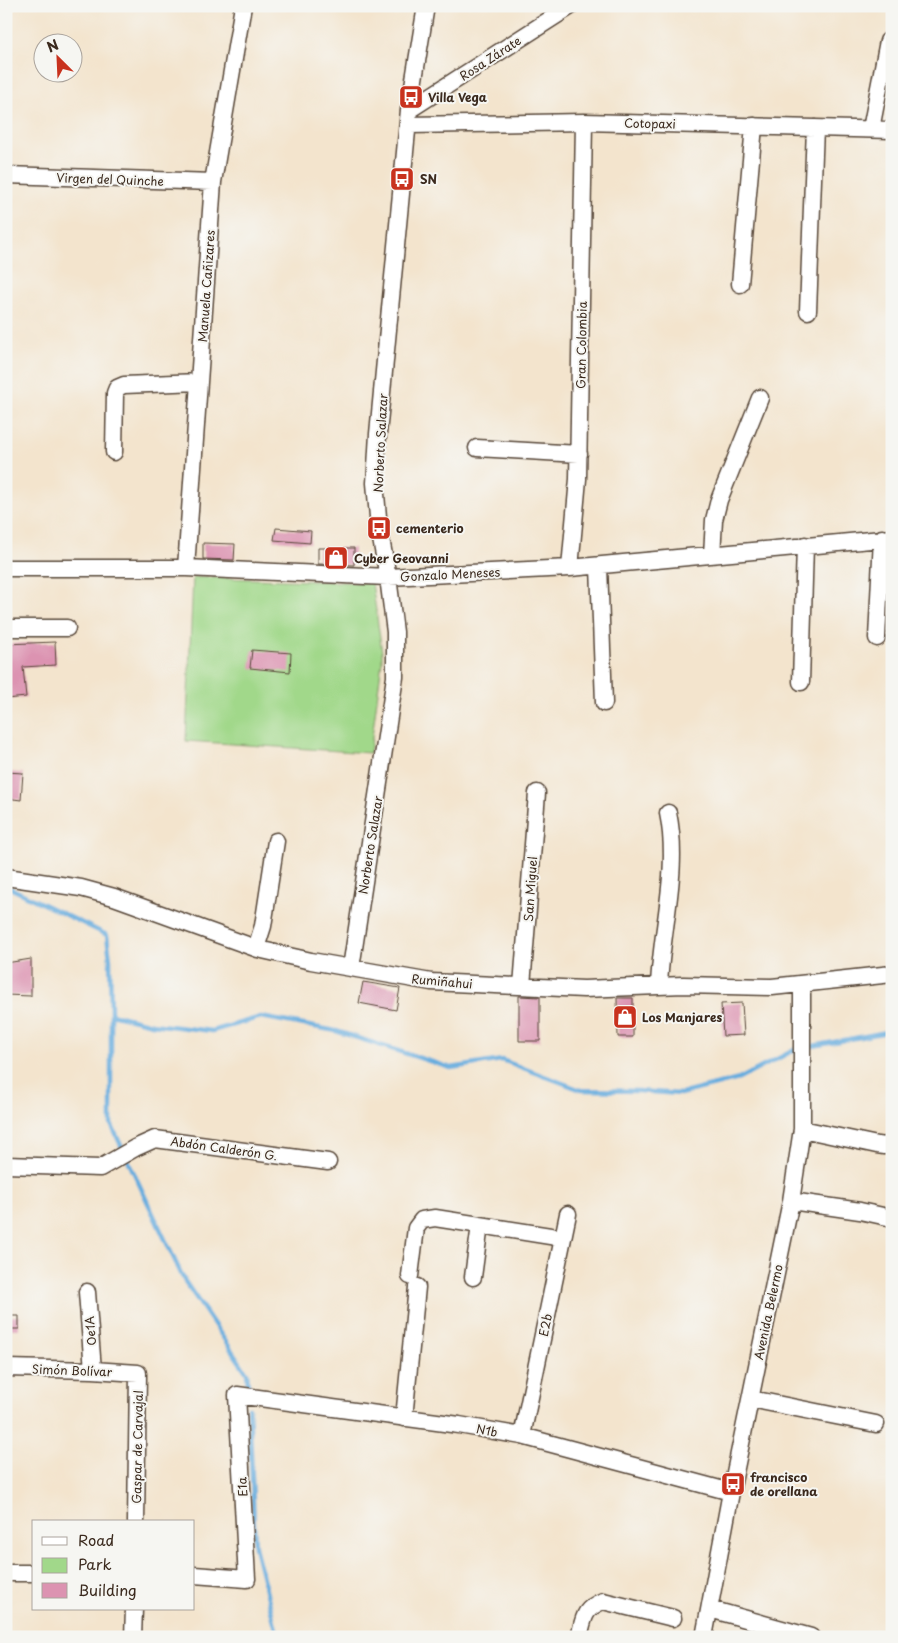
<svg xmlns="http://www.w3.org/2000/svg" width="898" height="1643" viewBox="0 0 898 1643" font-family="'Playpen Sans',sans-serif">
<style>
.green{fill:#a1d88a;stroke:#6e8154}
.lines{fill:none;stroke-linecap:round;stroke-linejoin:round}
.stream{stroke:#69adde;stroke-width:4.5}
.building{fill:#dc93b1}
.minor-casing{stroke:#574638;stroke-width:19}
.minor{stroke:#fff;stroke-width:16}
.labels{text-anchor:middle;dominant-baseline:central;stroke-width:4;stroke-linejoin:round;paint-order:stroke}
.street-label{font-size:12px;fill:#3b2a1e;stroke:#f6f6f2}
.poi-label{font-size:12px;font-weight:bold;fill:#3b2a1e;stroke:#f6f6f2;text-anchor:start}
</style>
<rect width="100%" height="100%" fill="#f6f6f2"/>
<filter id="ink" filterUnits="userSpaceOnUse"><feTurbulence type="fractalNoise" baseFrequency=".02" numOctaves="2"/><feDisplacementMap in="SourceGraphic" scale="10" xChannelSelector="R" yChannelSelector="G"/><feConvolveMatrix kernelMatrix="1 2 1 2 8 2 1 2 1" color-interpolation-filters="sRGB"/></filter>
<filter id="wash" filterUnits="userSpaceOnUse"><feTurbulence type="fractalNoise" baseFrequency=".0096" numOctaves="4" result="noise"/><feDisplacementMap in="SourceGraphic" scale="20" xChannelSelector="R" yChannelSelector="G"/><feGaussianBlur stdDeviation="1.12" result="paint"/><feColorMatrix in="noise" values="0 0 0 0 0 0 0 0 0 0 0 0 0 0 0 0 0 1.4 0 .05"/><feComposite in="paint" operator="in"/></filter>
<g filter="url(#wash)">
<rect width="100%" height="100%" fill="#f3e4cd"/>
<!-- green -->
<path class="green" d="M193,577L372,583L382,652V661L370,753L186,741Z"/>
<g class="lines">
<!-- stream -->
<path class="stream" d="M8,887L107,935L110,959L111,1014L152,1024L212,1031L261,1017L336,1031L451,1068L502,1060L581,1090L638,1091L680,1094L739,1079L796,1049
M111,1014V1124L184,1280L247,1373L248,1385
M813,1046L892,1031
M249,1408L255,1547L278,1637"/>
</g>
<g id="blocks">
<!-- building -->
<path class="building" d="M276,528L311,531L310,543L274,540Z
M203,543L235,544L234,560L203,559Z
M318,548H354V565L318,564Z
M55,642L56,665L23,667L26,697L6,699V644Z
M252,650L291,653L290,672L250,668Z
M6,772L23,773L21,800L6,798Z
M31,959V996L6,995V963Z
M363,982L400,988L396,1010L359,1003Z
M519,996L540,997V1041H519Z
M617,998H633V1037H618Z
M742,1003L744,1035L723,1036L721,1004Z
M6,1316H19V1329H6Z"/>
</g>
</g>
<g filter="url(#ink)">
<use href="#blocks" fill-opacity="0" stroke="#574638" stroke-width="1"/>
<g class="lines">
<defs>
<path id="minor" d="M409,110L571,6
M408,125L584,122L892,130
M871,129L888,41
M6,175L213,182
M740,284L754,126
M808,311L815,128
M477,448L579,454
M114,452L115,393L117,388L124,385L199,382
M712,555L714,520L719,500L760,398
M599,566L604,703
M6,568H186L388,577L570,568L892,538
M186,568L213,182L243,6
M570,568L578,479L584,122
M6,628H67
M877,638L882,538
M801,682L805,545
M6,877L81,888L114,897L258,949L311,961L431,982L584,989L683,985L772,987L892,974
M256,948L263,926L276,841
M351,968L395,677V632L388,577L379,528L375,483L378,434L409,110L426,6
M522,986L537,793
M659,986C661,929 680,870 668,813
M802,1129L877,1145L884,1146L892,1143
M6,1165L100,1168L135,1148L155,1139L328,1162
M791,1201L860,1211L892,1218
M410,1276L416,1228L422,1220L435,1218L563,1238
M473,1277L480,1225
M87,1292L93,1370
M6,1368L93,1370L138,1373L136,1522
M751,1399L876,1424
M404,1418L417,1287
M522,1436L568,1214
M6,1573H34
M194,1575L247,1579L237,1395L459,1425L522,1436L731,1492
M710,1609L811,1637
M133,1637L134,1609
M579,1637C584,1618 583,1609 603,1601L673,1618
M704,1637L731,1492L791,1201L802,1129V984"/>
</defs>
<!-- minor casing -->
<use href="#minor" class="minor-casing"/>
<!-- minor -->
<use href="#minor" class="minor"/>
</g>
</g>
<!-- icons -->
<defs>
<symbol id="bus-square" viewBox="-11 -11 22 22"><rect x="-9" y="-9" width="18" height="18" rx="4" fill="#c8321e" stroke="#f6f6f2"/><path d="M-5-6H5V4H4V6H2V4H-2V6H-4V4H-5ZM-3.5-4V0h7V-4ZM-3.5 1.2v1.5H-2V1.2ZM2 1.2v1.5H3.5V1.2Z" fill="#fff"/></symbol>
<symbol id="shop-square" viewBox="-11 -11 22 22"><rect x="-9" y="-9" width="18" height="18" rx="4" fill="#c8321e" stroke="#f6f6f2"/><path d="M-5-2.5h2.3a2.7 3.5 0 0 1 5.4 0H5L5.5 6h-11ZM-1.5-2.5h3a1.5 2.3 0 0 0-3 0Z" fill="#fff"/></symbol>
</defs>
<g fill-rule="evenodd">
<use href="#bus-square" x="397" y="83" width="28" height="28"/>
<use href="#bus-square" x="388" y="165" width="28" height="28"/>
<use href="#bus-square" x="365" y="514" width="28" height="28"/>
<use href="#shop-square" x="322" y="544" width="28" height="28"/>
<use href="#shop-square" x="611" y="1003" width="28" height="28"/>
<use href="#bus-square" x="719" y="1470" width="28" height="28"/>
</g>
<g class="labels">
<!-- street labels -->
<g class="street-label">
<text transform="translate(490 58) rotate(-33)">Rosa Zárate</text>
<text transform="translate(650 123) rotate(1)">Cotopaxi</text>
<text transform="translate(110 179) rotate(2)">Virgen del Quinche</text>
<text transform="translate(206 286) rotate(-86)">Manuela Cañizares</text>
<text transform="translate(581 345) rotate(-89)">Gran Colombia</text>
<text transform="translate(380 443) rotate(-87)">Norberto Salazar</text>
<text transform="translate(450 574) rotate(-3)">Gonzalo Meneses</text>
<text transform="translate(370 845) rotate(-81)">Norberto Salazar</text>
<text transform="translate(530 889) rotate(-86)">San Miguel</text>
<text transform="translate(442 981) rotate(5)">Rumiñahui</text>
<text transform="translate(224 1148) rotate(8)">Abdón Calderón G.</text>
<text transform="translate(768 1312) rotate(-78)">Avenida Belermo</text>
<text transform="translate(545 1325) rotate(-78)">E2b</text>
<text transform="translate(90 1331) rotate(-95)">Oe1A</text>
<text transform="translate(72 1370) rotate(2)">Simón Bolívar</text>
<text transform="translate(487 1430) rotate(10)">N1b</text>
<text transform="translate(137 1447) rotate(-89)">Gaspar de Carvajal</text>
<text transform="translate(242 1487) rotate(-93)">E1a</text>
</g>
<!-- poi labels -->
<g class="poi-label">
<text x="428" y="97">Villa Vega</text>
<text x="420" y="179">SN</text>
<text x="396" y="528">cementerio</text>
<text x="354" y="558">Cyber Geovanni</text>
<text x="642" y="1017">Los Manjares</text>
<text x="750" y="1477">francisco<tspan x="750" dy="14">de orellana</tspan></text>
</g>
</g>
<!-- margin -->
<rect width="898" height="1643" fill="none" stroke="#f6f6f2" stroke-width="25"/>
<!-- legend -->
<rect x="32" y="1520" width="162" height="90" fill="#f6f6f2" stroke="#aba49d"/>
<rect x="42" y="1537" width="25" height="8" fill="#ffffff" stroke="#aba49d"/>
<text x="78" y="1546" font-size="15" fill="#3b2a1e">Road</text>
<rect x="42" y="1558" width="25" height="15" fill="#a1d88a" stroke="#aba49d"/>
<text x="78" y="1570" font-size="15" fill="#3b2a1e">Park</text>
<rect x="42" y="1583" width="25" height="15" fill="#dc93b1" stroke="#aba49d"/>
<text x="78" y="1596" font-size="15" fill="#3b2a1e">Building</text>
<!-- north arrow -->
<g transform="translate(58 58) rotate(336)"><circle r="24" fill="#f6f6f2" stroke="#aba49d"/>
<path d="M0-4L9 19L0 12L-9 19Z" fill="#c8321e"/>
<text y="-8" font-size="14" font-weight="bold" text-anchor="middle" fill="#3b2a1e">N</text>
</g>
</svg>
